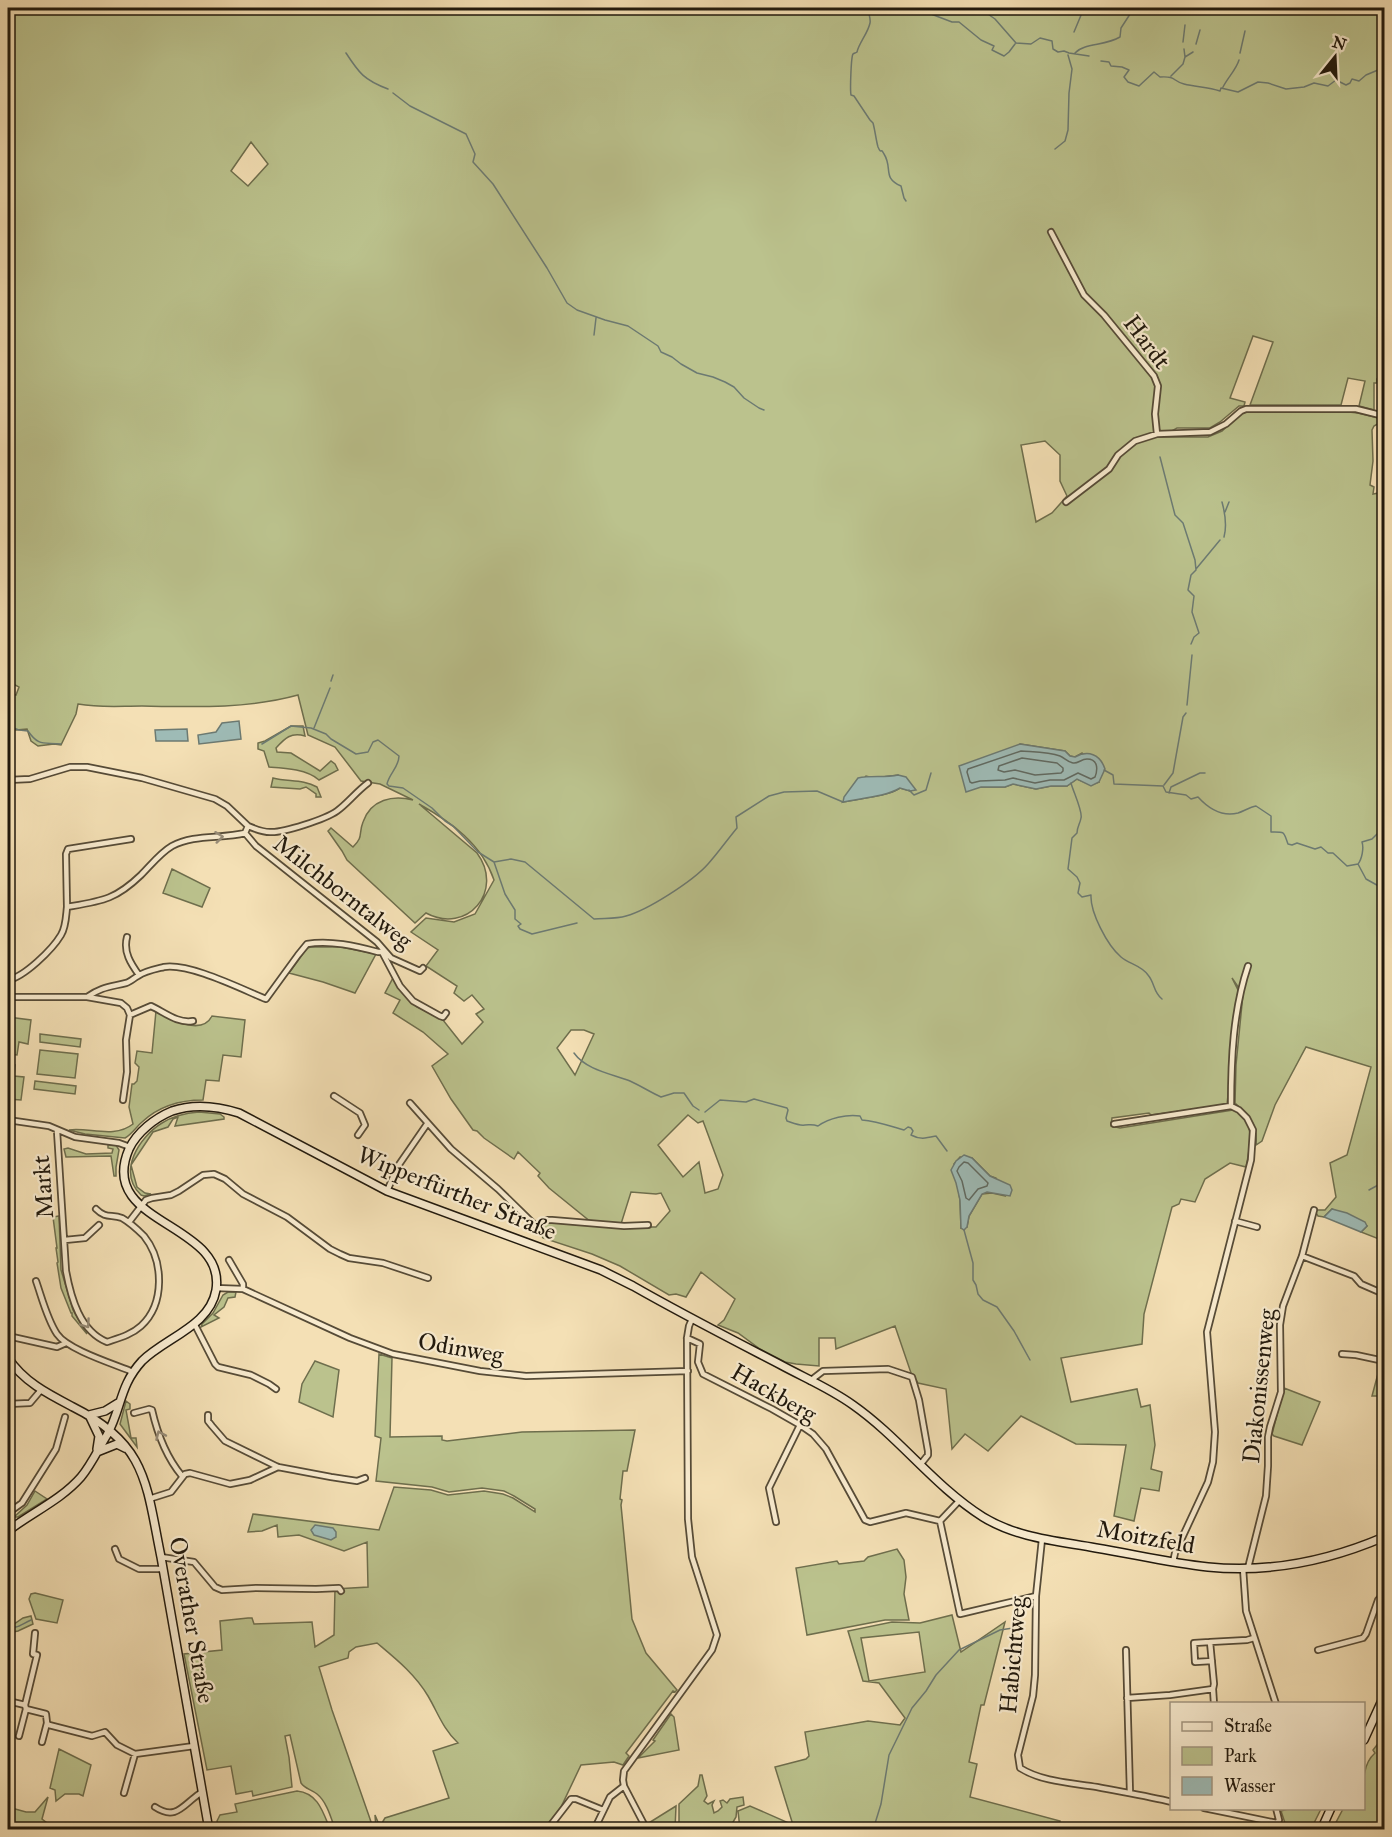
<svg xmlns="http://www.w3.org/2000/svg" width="1392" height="1837" viewBox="0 0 1392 1837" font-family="'IM FELL Great Primer',serif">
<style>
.green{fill:#bbc28d;stroke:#6e6e4d;stroke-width:1.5;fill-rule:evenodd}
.water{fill:#9ebbb6;stroke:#6c7a72;stroke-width:1.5}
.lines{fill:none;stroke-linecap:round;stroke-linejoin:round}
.shore{stroke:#606a62;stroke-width:1.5}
.stream{stroke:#6c7a72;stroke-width:1.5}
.street-casing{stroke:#564b37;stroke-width:8}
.secondary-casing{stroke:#21190d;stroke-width:10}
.street{stroke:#f8ebcf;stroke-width:4.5}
.secondary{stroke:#f8ebcf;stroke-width:7}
.oneway{stroke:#978c78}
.labels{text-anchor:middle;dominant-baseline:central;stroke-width:4.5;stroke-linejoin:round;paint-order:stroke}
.street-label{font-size:24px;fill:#21190d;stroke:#f8ebcf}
</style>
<rect width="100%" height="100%" fill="#f4e0b5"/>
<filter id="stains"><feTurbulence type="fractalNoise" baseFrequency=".00333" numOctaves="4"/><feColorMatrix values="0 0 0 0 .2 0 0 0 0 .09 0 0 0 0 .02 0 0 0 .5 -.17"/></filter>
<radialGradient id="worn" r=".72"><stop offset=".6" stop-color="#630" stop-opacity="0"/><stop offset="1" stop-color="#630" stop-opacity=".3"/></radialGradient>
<!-- green -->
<path class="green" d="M8,8H1384V380L1377,379V383H1374V410L1359,406L1365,381L1348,378L1341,405H1250L1273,342L1253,336L1230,398L1245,402L1244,406H1239L1220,422L1210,428H1177L1161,437H1208L1222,431L1239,415L1246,411H1339L1358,413L1379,418L1381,422L1374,426L1372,430L1373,461L1370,485L1374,487L1373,494L1384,492V1241L1361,1232L1367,1226L1332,1209L1324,1217L1318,1216L1314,1210H1325L1336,1197L1330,1163L1347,1155L1371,1067L1306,1047L1275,1105L1262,1141L1256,1145C1258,1123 1249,1117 1235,1103L1236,1065L1243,994L1232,978L1238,990L1227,1105L1151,1115L1149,1113L1112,1118L1111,1126L1120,1128L1233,1110C1257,1119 1250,1147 1246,1167L1230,1163L1205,1179L1195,1202L1181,1199L1179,1204L1172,1207L1144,1314L1142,1344L1061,1358L1071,1402L1137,1389L1141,1407L1150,1405L1155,1445L1151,1469L1162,1472L1159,1491L1141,1488L1134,1521L1114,1516L1126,1445L1076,1444L1021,1416L988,1451L965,1434L952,1449L946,1389L918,1383L911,1373L895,1326L836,1349L835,1338H819V1366L796,1364L785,1362L760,1349L738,1333L718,1325L724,1320L735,1299L701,1272L686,1297L676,1294L669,1295L620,1266L592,1254L543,1238L536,1226L548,1221L626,1227H656L670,1211L661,1193L656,1194L631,1192L621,1224L591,1222L549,1188L538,1176L540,1173L518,1152L514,1159L484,1138L477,1131L473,1130L451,1099L432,1066L448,1054L423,1032L393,1013L400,1000L385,993L393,978L410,1000L417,1007L443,1020L462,1044L483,1022L476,1014L484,1009L472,995L464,1001L454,993L457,986L426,966L438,950L411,932L426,918L454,922L475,914L494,880C482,844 451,822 419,804L477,853C505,891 467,935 426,913L415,923L347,860L342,851L328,831L331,828L353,847C364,836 358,835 363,822C371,799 393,795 413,800L380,784L361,781L335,747L308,735L298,695C247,709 194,707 142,706C119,706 101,708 78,704L76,714L61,745L54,744L38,746L31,741L27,729L16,730L8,725V698L9,693L16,695L19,687L8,681ZM251,142L268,164L248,186L231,171ZM1045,441L1060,455V481L1067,496L1052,513L1036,522L1021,445ZM1020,744L1065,751L1070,756L1075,757L1082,753L1099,782L1091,785L1077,779L1067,786H1051L1036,789L1013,784L1005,787H981ZM898,775L910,791L900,788C886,797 861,798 843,802L866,776L874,778ZM571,1030H584L594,1034L575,1075L557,1048ZM688,1115L698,1123L703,1121L723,1175L718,1189L705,1193L699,1162L683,1177L658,1145ZM960,1157L972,1158L990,1176L996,1178L1005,1196L992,1193L982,1194L969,1216L967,1227L961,1228L960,1200L954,1164Z
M291,726H303L305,736C291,732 285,738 276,748L277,752L291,753L320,771L331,761L335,764L338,770L319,780C307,769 284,768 269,767L264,751L258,749V743L265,741Z
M273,778C288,782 303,779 317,787L321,797H316V794L306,787L300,789L271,787Z
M172,869L210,888L202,907L163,893Z
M311,947H341L376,954L355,993L323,982L289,973L307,948Z
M156,1011C171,1020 202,1036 212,1016L245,1020L241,1057L223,1055L219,1081L206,1080L203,1100C181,1100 159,1106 142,1122C136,1127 132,1134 125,1138L85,1134L69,1130C89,1127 114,1139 133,1124L129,1107L132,1084H134L137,1081L139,1067L135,1063L137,1051L152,1053Z
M8,1017L31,1020L28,1044L19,1042L17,1055L8,1054Z
M40,1034L81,1039L80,1047L40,1042Z
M40,1050L78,1054L75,1078L37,1074Z
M8,1064L15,1065L14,1076L24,1077L21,1100L8,1099Z
M35,1081L76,1086L75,1094L34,1089Z
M199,1112L220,1114L224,1117V1119L175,1126L178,1117L173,1119L168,1127L153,1132L131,1165L137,1187L145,1193L151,1194L144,1196L141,1195C117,1172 139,1137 162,1123C173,1116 186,1113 199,1112Z
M108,1145H116L119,1150L116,1167V1176H114L111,1156L66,1157L64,1149L68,1148L86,1154L112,1153L113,1149L108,1148Z
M59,1216L61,1270L73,1310L87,1334L72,1316V1313H71L61,1288L57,1263L58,1262L56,1248H57L53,1217Z
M228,1292H236L235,1297L228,1298L224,1307L214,1315L219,1318L201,1327L202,1324L213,1313L223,1295Z
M379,1354L392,1358L390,1437L442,1436V1440L447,1441L522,1432L635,1430L627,1471H623L620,1499L622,1500L621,1505L632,1619L646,1653L677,1690L675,1692L673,1691L626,1753L629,1756L623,1765L614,1762L581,1765L561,1807L545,1829H376L375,1815L378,1822L382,1823L385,1818L449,1798L433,1751L458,1743C443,1729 438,1713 428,1696C415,1674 396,1659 377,1643L356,1647L349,1652L348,1658L319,1667L332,1710L369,1816L372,1825L370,1829H335C331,1818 327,1802 317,1794C311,1789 305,1789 301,1783L290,1735L285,1736L289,1757L292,1787L253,1796L252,1791L236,1794L231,1766L207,1770L184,1654L222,1650L220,1621L248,1618H252L254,1624L312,1622L315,1647L334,1635L335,1589L368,1587L367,1542L344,1551L299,1535L278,1537L277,1525L262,1531L248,1532L253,1514L379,1530L394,1487L431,1490L448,1495L484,1491L503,1494L513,1498L535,1512V1509L514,1496L504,1491L482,1488L449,1492L432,1487L376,1481L381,1438L375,1436Z
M315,1361L339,1370L333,1417L299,1402L302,1384Z
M1380,1366L1384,1367V1396H1372Z
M1284,1388L1320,1402L1302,1445L1274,1436L1272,1434Z
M126,1401L130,1404V1409L126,1410L131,1438H136L137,1447L120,1424Z
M35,1491L47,1499L18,1517H14L27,1505Z
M897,1549L904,1560L906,1577L904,1594L909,1620H885L807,1635L796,1568L837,1561L839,1564L864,1561L868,1557Z
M35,1593L63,1600L57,1623L36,1619L29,1599L31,1594Z
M952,1615L961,1652L1005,1622L984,1705H981L969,1762L977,1764L970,1797L1060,1821L1058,1829H740L738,1811L750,1806L793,1825L775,1767L806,1759L809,1756L805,1732L868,1721L900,1725L905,1718L879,1683L863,1681L848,1631L892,1622L920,1623ZM919,1632L925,1672L869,1681L861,1638Z
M31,1616L33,1624L18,1631L8,1633V1620L14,1624L23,1618Z
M671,1714L674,1717L679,1750L638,1758L655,1741L653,1740Z
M1384,1736V1829L1333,1828L1343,1809L1364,1808C1364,1789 1360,1766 1375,1753L1373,1750Z
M59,1749L91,1765L83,1796L79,1794H65L56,1801L55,1790L50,1788Z
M700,1775H702L707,1796L704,1801L708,1804L714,1801L712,1805L714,1813L718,1811L722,1807L720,1801L723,1800L727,1803L730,1799L743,1797L744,1805L737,1807L736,1817L729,1829H679V1804L698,1786Z
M297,1791C318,1793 323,1812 330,1829H219L217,1821L220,1815L237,1812L235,1804Z
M48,1797L42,1819L55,1829H14L8,1820V1807L26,1812H35Z
M676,1806L675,1829H650L647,1824Z
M1288,1809V1808L1321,1809L1311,1829H1287L1281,1811Z"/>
<!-- water -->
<path class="water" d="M239,721L241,739L199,744L198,735L216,732L222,723Z
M187,729L188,741H156L155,730Z
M1020,744L1065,751L1070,756L1075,757C1088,750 1100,754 1105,769L1099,782L1091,786L1077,779L1067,786H1051L1036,789L1013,784L1005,787H981L966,792L959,766Z
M898,775L906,777L916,790L910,791L900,788C885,797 861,798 843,802L844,797L858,778C871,775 884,778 898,775Z
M964,1155L972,1158L990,1176L1010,1185L1012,1190L1010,1196L987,1192L982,1194L969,1216L967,1227L964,1230L961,1228L960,1200L956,1183L951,1170L956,1161Z
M1332,1209L1347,1213L1365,1222L1367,1226L1361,1232L1324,1217Z
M315,1525L333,1528L336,1532V1537L331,1540L314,1535L311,1530Z"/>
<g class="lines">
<!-- shore -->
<path class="shore" d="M1021,751C1033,752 1049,752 1060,756C1065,758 1067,762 1073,763C1078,764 1081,759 1087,759C1098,759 1098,769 1095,777L1091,779L1078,773L1064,780H1050L1035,783L1013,778L1005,780L980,781L972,783L970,782L967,772L968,769Z
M1022,758L1057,763L1063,768V771L1061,773L1035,775L1015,770L1004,772L998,770L999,766Z
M964,1162L968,1163L988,1183L987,1186L978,1189L969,1200L966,1198L962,1181L957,1171L959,1167Z"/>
<!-- stream -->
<path class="stream" d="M13,8L19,11
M868,8C868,13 871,18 870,23C868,33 859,43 857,52C856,53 854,53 853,54C851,57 850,90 851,95L854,96L870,120L873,123C875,130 876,140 878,147C882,156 880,146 884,154C893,168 882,178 901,186L904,198L906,201
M925,8L931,14L952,22H959L981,40L994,46L992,50L1004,56L1009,52L1015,44
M960,8L958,9L968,8
M970,8L982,13L985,12L995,19L1016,43L1031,44L1040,38L1052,41L1053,49L1058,52L1064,51L1069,53L1089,56
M1074,32L1084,8
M1183,42L1185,25
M1196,44L1200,30
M1184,49L1185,57
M346,53C359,73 364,80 388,89
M1075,53C1084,43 1105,46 1120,37L1121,28L1134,8
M1240,53L1245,31
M1101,61L1109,62L1111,66L1122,67L1129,70L1124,77L1128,82L1139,86L1154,72L1160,77C1177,76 1172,81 1184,84C1196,87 1208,87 1220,91L1221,88L1238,92L1258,82L1268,83L1286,89L1304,87L1314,83L1328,86L1336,80L1346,85L1350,83L1352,79L1359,81L1366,75L1378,70L1384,73
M1171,76L1183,64L1185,57L1193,52
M1223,87C1228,77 1236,70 1239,60
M393,93L410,106L466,134L475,154L473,162L493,184L547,268L567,303L577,310L605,320L628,326L658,346L661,352L672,357L681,364L697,373L713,377L725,382L734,387L744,398L759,408L764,410
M1055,149L1065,141L1068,130L1069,93L1072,69L1068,55
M594,335L596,318
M1160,457L1175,515L1183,523L1195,560L1196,570L1191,575L1188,590L1194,596L1192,612L1199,633L1194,637L1191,644
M1222,502C1225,513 1227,526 1224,537
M1225,512L1229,502
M1196,569L1220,540
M331,681L333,675
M1187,705L1192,655
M8,726L19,730L28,731C39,747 44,742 61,744
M314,728L330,688
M262,744L291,726L311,728L326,734L331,739L356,754L368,752L373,742L378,740L399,756C399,767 389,774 387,784L389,786L403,788L432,808L445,821L453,826L478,852L494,862L505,894L515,910V919L521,924L518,926L520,929L532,934L577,923
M1104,770L1113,775L1114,784L1163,786L1166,792L1186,795L1191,799L1198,797C1208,808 1222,817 1238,813C1244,811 1250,807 1256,806L1271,816V832C1286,832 1283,831 1288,844L1292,845L1297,843L1315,849L1321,847L1328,853H1333L1347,866L1358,864L1366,879L1384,889
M1071,783C1073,791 1083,812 1081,818C1080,824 1077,827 1077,833L1072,838L1068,869L1077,877L1080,883L1078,893L1082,897L1091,895C1090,912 1107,945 1121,957C1129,964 1141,965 1148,975C1155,983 1153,992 1162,999
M1164,785L1173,773L1183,717L1186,713
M909,790L914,795L926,790L931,773
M1169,793L1171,787L1200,773H1205
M494,862L511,859L525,862L594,919C605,918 616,919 626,916C648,910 693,881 708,864C718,853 727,840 737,828L736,817L769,796L784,792L817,791L843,802
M1358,864C1362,859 1364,848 1362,842L1372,839L1384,827
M574,1053C586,1070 612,1074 630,1081C641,1086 650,1092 661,1097L674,1093H684L693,1106L699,1110
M705,1112L720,1100L746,1102L754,1099L787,1108L788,1110L786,1118L787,1121C793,1123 799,1126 805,1125C810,1125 812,1124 818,1126C829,1118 847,1114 860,1116L862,1120C876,1121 890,1126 904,1130L908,1127L911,1128L913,1131L911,1135C920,1140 927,1138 936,1136L947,1151
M1369,1190L1380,1184L1384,1178
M964,1230L973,1263V1280L976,1285L978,1294L983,1300L997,1307L1014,1331L1030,1360
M8,1624C16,1631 21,1624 31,1620
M873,1830L881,1804L889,1755L912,1708L926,1691L936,1675L959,1650L1000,1630L1013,1628"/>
<defs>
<path id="street" d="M1051,232L1084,295L1104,315L1154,376L1158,386L1155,414L1157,434
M1066,502L1109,469L1118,455L1135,441L1157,434L1210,432L1226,424L1241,411L1246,409H1356L1384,416
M8,780L30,779L70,767H87L142,778L215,799L227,806L248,826
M245,833L256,846L377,942L391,958L420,971L423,968
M67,907L66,854L68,849L131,839
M127,937C123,952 131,964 139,975
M382,952L400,986L413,1001L440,1016L443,1017L446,1013
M8,980C24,977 52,950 61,935C66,927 66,916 67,907C102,901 115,900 141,875C151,865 160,853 172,846C194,834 221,839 245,833L248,826C255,829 263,832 270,832C283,833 326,819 337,811C348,803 356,792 368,783
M8,997H87C101,987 110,987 126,983C130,982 134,978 138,976C145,971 156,969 164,967C190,963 241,989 266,999L298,955L307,944C330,940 356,946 378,952H382L383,951
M87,997L121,1003L127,1008L130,1015L126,1040L127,1072L123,1100
M130,1015L151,1006C164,1012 178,1024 193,1021
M334,1096L360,1113L365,1125L358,1135
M410,1103L451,1149L498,1189L536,1226L547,1220H552L624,1226L648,1225
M1231,1106C1231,1059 1233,1011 1248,966
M8,1120L49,1126L75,1137L119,1143L130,1147
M1114,1124L1231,1106L1239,1110L1247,1118L1253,1130L1251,1160L1207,1332L1215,1432L1213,1462L1208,1482L1175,1553L1173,1562
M57,1131L66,1271C71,1298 80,1331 107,1342C119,1338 131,1335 141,1326C165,1304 164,1261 144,1236C138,1230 129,1222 122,1218C111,1214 106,1219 96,1209
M387,1191L398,1166L427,1124
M1235,1221L1257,1227
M129,1222L146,1200L152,1198L171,1195L179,1191L203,1175L214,1174L225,1179L243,1194L287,1217L330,1249L340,1254L349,1258L383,1263L428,1278
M65,1240L85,1238L99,1225
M1302,1256L1354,1276L1361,1284L1384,1294
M229,1260L243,1284V1289
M36,1281C42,1298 47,1319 57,1334C68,1350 114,1364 133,1372
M216,1288L243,1289L350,1338L393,1354L480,1371L526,1376L688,1371
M194,1323L215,1364L218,1367L251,1375L269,1384L276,1389
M8,1336L57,1347L66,1343
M687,1338L700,1344L698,1362L703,1374L772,1409L800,1425L813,1434L826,1449L865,1520L870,1522L906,1513L940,1521
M1342,1354L1356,1355L1384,1361
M810,1381L823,1371L888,1369L912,1377L919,1400L928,1451V1455L920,1465
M8,1404L30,1403L41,1390
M134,1413L149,1409L152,1410C157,1432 167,1458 182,1476
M208,1415V1421L212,1426L225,1441L278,1467L331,1477L357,1481L365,1478
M149,1499L171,1492L185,1474L190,1473L230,1484L250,1480L278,1467
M8,1513L22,1503L56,1449L65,1417
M8,1520L13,1528
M940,1521L960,1614L1036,1596
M940,1521L959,1501
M776,1522L769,1488L800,1425
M1042,1539L1036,1596L1035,1675L1033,1696L1018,1755L1020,1768C1042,1782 1073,1783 1097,1787C1122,1792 1147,1796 1172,1802
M115,1549L119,1559L139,1569H163
M161,1557L194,1562L215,1587L222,1590L256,1588L316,1589L339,1588L341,1591
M1243,1568L1246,1611L1276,1704
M1248,1568L1266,1496L1268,1466V1437L1270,1427L1281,1392L1280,1325L1283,1306L1302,1256L1314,1210
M1210,1642L1194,1643L1195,1662L1212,1661
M1126,1650L1130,1793
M1318,1650L1363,1638L1366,1634L1378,1600L1384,1593
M8,1684L10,1673
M1213,1689L1214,1704
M1127,1698L1170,1695L1213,1689L1214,1684L1210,1642L1247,1640L1254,1638
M8,1701L25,1705L26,1709L19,1736
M25,1705L37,1655L33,1654L35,1633
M26,1709L46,1714L47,1723L49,1725L92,1736L105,1732L117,1745L135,1754L194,1746
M42,1742L47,1723
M124,1793L135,1754
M155,1807C176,1821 183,1805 199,1794L202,1793
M1204,1808L1277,1823L1279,1820L1276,1808
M547,1830L571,1799H576L603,1810
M594,1830L610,1797L624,1786
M647,1830L624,1786L623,1780L624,1771L712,1650L717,1635L692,1557L688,1519L687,1338L689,1326L692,1319"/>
<path id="secondary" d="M8,1358C24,1382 48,1394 73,1407C147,1444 146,1483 161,1557L209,1830
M89,1415L105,1411L118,1403
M90,1417L99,1436L97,1449
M97,1452L117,1444L125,1448
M8,1531C31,1513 61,1500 81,1477C91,1465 99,1448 107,1435C122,1408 119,1386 142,1361C165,1338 210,1326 216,1290C227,1222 96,1225 129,1149C137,1132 155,1118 172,1111C195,1103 217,1106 239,1113L387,1191L601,1270L633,1286C682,1314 731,1339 781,1365C805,1378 831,1389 853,1405C900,1438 934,1486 983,1517C1017,1538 1058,1541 1096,1548C1133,1554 1170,1563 1208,1567C1269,1573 1328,1561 1384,1537
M1364,1740L1384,1696
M1321,1830L1331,1808"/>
</defs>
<!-- street casing -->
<use href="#street" class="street-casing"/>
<!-- secondary casing -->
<use href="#secondary" class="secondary-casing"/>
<!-- street -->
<use href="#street" class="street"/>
<!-- secondary -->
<use href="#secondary" class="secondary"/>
</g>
<!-- one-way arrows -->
<defs><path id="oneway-chevron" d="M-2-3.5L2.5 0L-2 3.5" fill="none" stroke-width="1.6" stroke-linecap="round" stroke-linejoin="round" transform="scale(1.5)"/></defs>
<g class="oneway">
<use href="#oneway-chevron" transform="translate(219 837) rotate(-7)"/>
<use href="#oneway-chevron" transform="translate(86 1324) rotate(55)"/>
<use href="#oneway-chevron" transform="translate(160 1435) rotate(-114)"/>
</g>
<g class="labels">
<!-- street labels -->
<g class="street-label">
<text transform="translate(1147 342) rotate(53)">Hardt</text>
<text transform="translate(343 892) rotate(38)">Milchborntalweg</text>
<text transform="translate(43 1187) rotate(-94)">Markt</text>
<text transform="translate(457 1193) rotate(22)">Wipperfürther Straße</text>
<text transform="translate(461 1348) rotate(10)">Odinweg</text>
<text transform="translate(1259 1386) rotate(-84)">Diakonissenweg</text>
<text transform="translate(774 1393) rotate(30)">Hackberg</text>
<text transform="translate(1146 1537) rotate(10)">Moitzfeld</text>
<text transform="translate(192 1620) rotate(80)">Overather Straße</text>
<text transform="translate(1013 1655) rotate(-85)">Habichtweg</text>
</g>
</g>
<!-- margin -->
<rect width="1392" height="1837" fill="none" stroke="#f4e0b5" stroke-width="30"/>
<rect x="9" y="9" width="1374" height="1819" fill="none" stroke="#21190d" stroke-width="3"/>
<rect x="15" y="15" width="1362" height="1807" fill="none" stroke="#21190d" stroke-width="1.5"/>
<!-- legend -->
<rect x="1170" y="1702" width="195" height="108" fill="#f8ebcf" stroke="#a29781" stroke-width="1.5"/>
<rect x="1182" y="1722" width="30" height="9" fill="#f8ebcf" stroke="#a29781" stroke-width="1.5"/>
<text x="1224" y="1732" font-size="18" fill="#21190d">Straße</text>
<rect x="1182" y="1747" width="30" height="18" fill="#bbc28d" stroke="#a29781" stroke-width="1.5"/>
<text x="1224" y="1762" font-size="18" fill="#21190d">Park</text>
<rect x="1182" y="1777" width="30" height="18" fill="#9ebbb6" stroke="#a29781" stroke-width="1.5"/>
<text x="1224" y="1792" font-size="18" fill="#21190d">Wasser</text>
<!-- north arrow -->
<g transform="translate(1335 57) rotate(18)" stroke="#f8ebcf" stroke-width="4.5" paint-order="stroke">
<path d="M0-4.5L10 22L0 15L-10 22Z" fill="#21190d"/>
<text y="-9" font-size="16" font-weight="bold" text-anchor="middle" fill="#21190d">N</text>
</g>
<rect width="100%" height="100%" filter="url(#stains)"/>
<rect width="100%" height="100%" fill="url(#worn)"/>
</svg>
